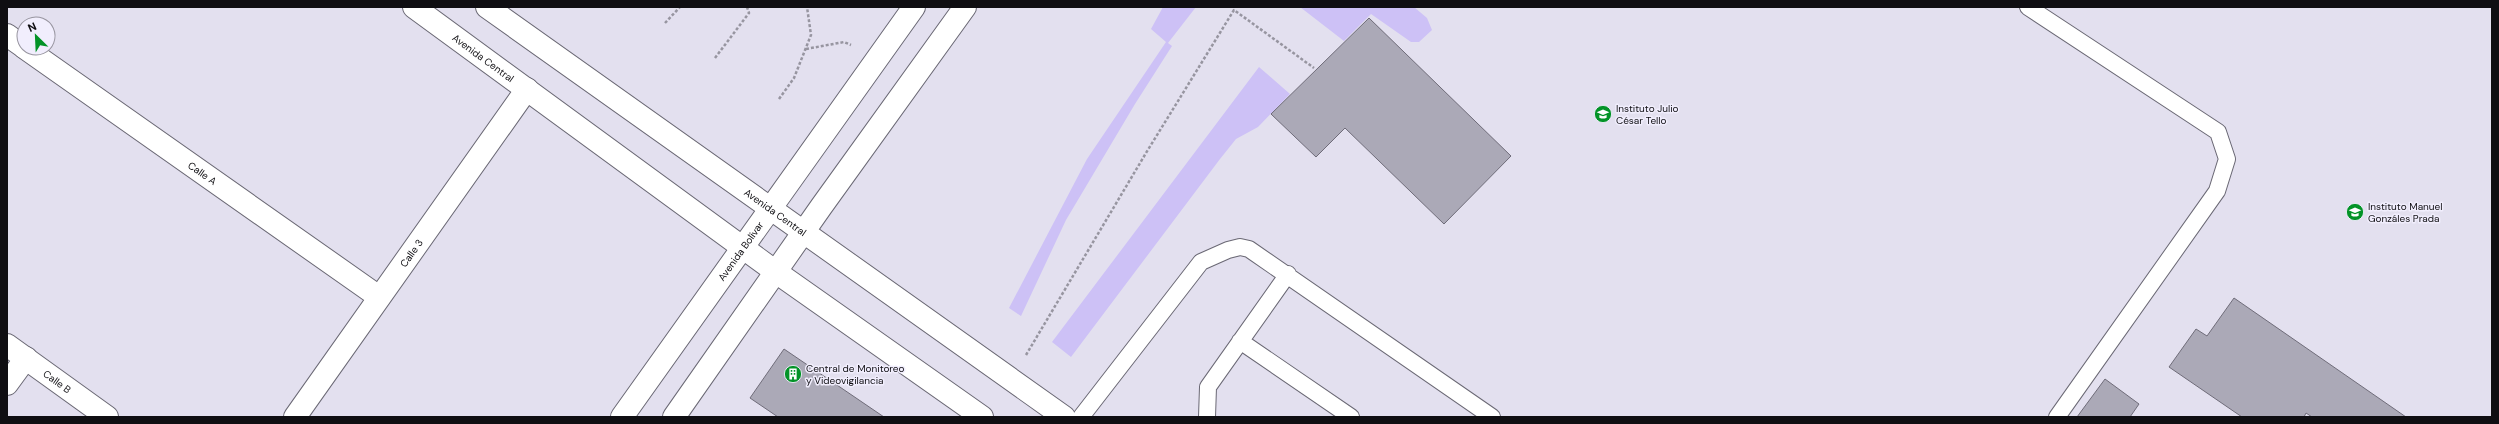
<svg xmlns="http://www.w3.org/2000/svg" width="2499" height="424" viewBox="0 0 2499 424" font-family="'DM Sans',sans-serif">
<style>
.green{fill:#cdc1f6}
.building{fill:#aba9b7;stroke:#6f6c79}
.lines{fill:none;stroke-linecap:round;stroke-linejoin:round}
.service-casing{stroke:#6a6874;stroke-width:18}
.minor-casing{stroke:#6a6874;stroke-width:24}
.tertiary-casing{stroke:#6a6874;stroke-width:24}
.path{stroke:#9795a0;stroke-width:2.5;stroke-dasharray:3 2;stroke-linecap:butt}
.service{stroke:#fff;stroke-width:16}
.minor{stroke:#fff;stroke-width:22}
.tertiary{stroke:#fff;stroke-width:22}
.labels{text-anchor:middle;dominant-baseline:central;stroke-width:3;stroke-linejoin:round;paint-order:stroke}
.street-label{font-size:10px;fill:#0f0e12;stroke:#f1eefd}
.poi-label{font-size:10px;fill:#0f0e12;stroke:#f1eefd;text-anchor:start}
</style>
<rect width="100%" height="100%" fill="#e3e0ef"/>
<!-- green -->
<path class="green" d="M1163,7H1196L1168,43L1172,46L1135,104L1066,220L1021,316L1009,308L1087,159L1166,42L1151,29Z
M1300,7H1414L1427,18L1432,30L1419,42H1411L1371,14L1344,41Z
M1259,67L1290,94L1258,127L1236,139L1220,159L1071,357L1052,342Z"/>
<!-- building -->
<path class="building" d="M1369,18L1511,156L1444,224L1345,128L1316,157L1271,114Z
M2234,298L2406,417H2312L2306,413L2304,417H2242L2169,367L2196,329L2207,336Z
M784,349L884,417H778L750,398Z
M2105,379L2139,404L2130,417H2077Z"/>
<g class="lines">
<defs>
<path id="service" d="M2028,7L2218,132L2227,159L2217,191L2057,417
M1240,341L1351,417
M1081,417L1201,262L1228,250L1240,247L1249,249L1492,417
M1207,417L1208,387L1288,274"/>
<g id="minor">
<path d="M7,35L24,47"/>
<path id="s1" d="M25,48L379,297"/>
<path id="s2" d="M7,345L107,417"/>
<path d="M7,384L26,358"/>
<path id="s3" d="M295,417L527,89"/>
</g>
<g id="tertiary">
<path id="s4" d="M414,7L776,272L982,417"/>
<path id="s5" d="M487,7L1064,417"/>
<path id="s6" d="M622,417L914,7"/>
<path d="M674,417L821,207L965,7"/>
</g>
</defs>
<!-- service casing -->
<use href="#service" class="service-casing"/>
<!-- minor casing -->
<use href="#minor" class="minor-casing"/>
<!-- tertiary casing -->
<use href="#tertiary" class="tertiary-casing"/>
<!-- path -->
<path class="path" d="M665,23L680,7
M806,49L844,42L851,45
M715,58L749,13L747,7
M779,99L794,78L811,35L807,7
M1026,355L1146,153L1234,10L1314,68"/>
<!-- service -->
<use href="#service" class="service"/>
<!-- minor -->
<use href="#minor" class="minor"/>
<!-- tertiary -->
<use href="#tertiary" class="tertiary"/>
</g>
<!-- icons -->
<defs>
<symbol id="university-disc" viewBox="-11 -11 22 22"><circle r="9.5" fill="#039327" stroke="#f1eefd"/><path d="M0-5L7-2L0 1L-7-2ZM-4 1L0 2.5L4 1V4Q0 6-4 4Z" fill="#fff"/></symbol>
<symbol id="building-disc" viewBox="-11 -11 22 22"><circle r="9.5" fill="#039327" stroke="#f1eefd"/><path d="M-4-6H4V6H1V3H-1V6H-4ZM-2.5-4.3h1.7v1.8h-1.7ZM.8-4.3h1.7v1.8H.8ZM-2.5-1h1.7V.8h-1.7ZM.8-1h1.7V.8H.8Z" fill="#fff"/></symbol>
</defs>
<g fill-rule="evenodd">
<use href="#university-disc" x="1593" y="104" width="20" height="20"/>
<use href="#university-disc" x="2345" y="202" width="20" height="20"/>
<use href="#building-disc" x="783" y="364" width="20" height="20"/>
</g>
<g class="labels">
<!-- street labels -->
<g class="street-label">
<text stroke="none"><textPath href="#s4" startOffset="86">Avenida Central</textPath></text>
<text stroke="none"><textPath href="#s1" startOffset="217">Calle A</textPath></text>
<text stroke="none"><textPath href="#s5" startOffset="354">Avenida Central</textPath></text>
<text stroke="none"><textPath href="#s6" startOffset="204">Avenida Bolívar</textPath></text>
<text stroke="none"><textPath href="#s3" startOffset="201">Calle 3</textPath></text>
<text stroke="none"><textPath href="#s2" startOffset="62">Calle B</textPath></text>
</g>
<!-- poi labels -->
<g class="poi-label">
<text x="1616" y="108">Instituto Julio<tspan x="1616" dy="12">César Tello</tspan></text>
<text x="2368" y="206">Instituto Manuel<tspan x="2368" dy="12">Gonzáles Prada</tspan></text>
<text x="806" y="368">Central de Monitoreo<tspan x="806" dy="12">y Videovigilancia</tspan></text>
</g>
</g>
<!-- border -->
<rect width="2499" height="424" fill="none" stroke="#0f0e12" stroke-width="16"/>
<!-- north arrow -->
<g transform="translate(36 36) rotate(336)"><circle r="19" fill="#f1eefd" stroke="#97949f"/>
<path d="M0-3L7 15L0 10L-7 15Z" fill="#039327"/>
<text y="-6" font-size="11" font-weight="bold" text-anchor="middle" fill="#0f0e12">N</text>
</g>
</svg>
